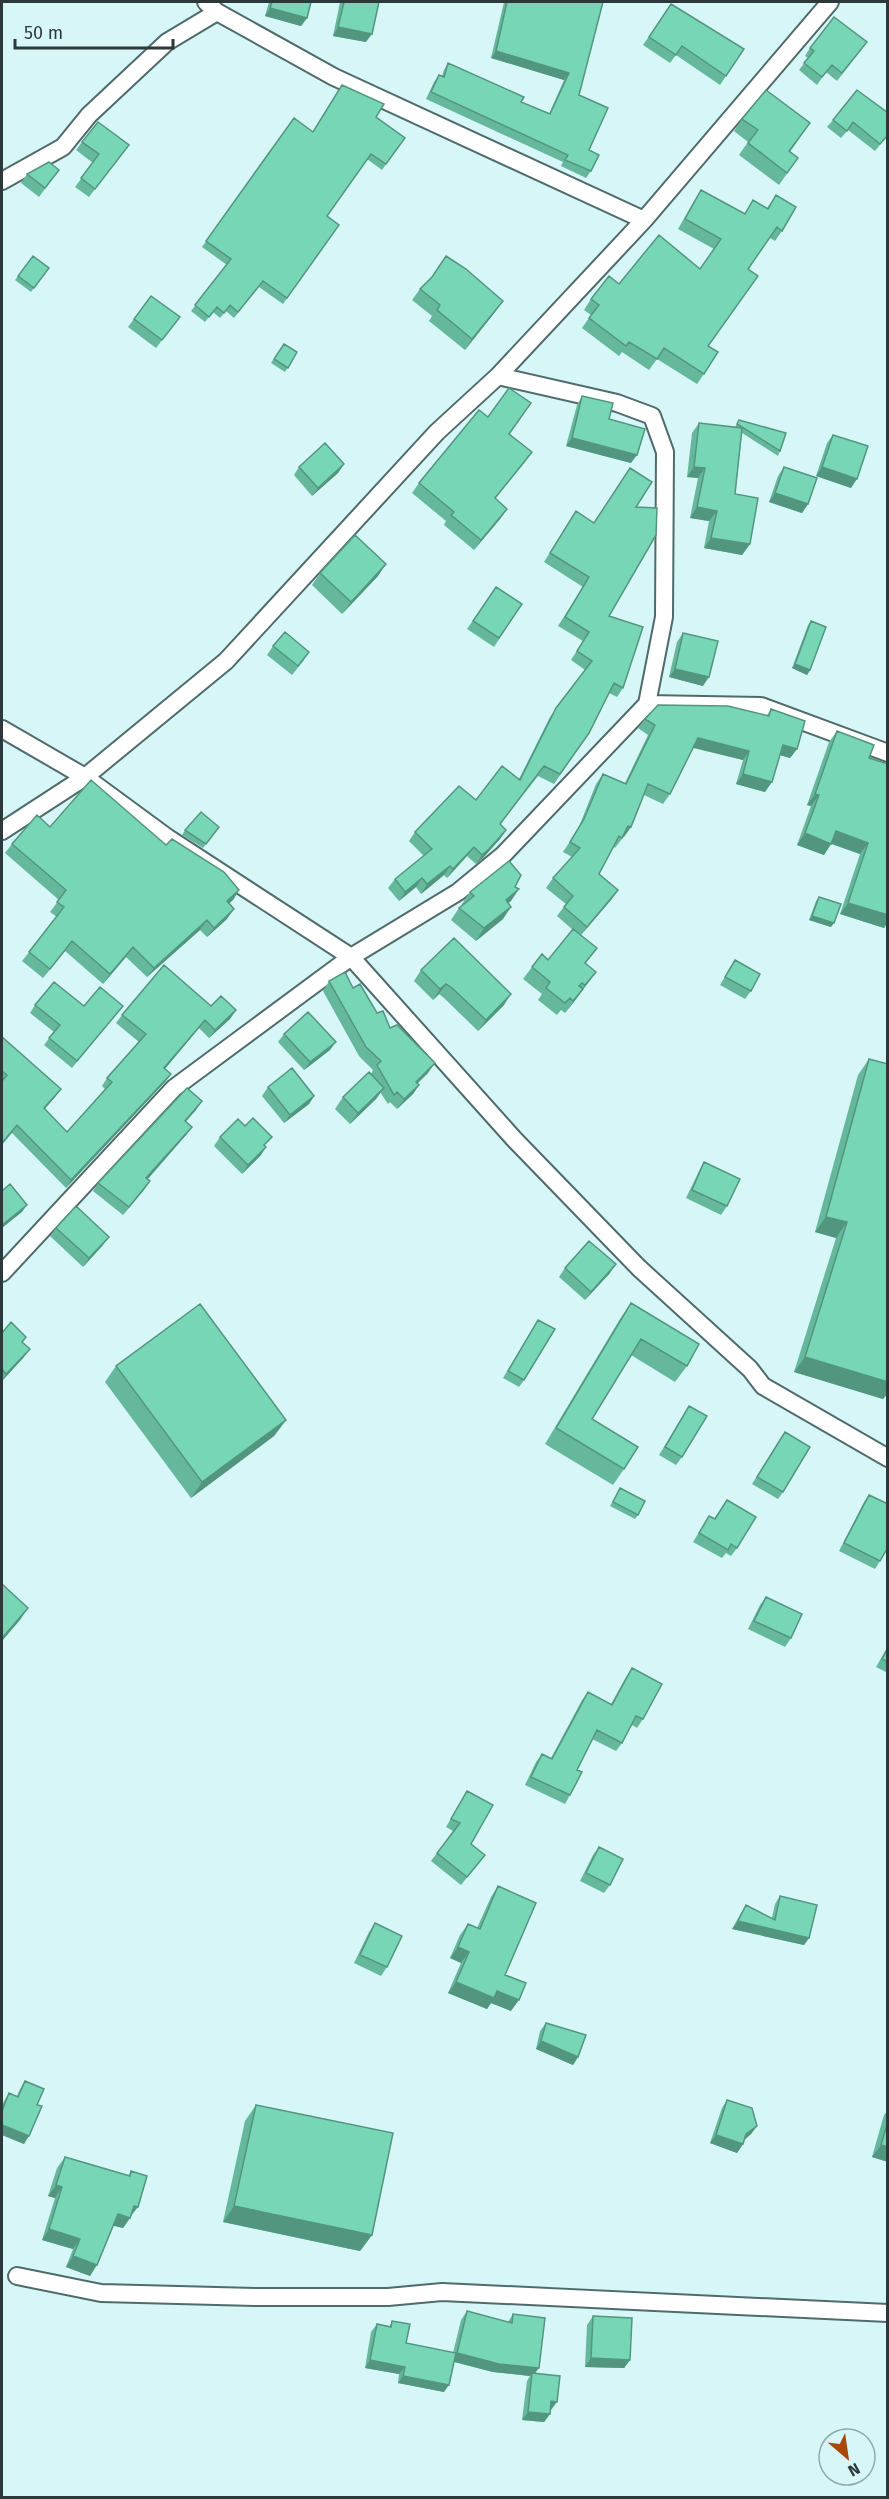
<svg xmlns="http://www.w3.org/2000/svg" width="889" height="2499" viewBox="0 0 889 2499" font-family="'Fira Sans',sans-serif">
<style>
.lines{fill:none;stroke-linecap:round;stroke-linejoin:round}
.minor-casing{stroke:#506b6c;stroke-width:20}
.minor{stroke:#fff;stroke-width:16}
.wall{fill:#66b89d}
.shaded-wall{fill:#53967f}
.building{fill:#77d6b6;stroke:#53967f;stroke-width:1.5}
</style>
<rect width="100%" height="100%" fill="#d7f6f7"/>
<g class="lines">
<defs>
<path id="minor" d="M206,2L217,12L334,77L644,220
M2,181L63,147L89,115L167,42L217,12
M498,376L617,403L652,416L665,452L664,617L647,704L761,706L888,753
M2,729L85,777L168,838L351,957L514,1139L639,1268L750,1369L763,1386L888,1458
M2,831L85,777L226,661L437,432L498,376L644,220L830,2
M2,1273L174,1088L351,957L458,892L503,855L647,704
M17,2276L101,2293L255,2297H388L442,2292L888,2313"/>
</defs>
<!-- minor casing -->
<use href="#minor" class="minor-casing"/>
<!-- minor -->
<use href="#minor" class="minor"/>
</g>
<!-- wall -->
<path class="wall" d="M269,2H311L307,18L301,26L265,16Z
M340,2H379L366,42L333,36Z
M504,2H603L579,95L589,150L591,171L586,178L561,166L563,162L426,99L434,82L439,75L442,76L444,70L448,63L521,102L549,114L564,80L491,58Z
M671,4L744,49L720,85L676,55L670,63L643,45Z
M810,48L861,50L837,81L826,72L817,85L799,70L808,58L805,56Z
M888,113V135L875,151L848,130L841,138L827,127L833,120Z
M376,117L405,138L382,170L367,159L327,216L339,225L283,304L259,287L234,318L226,311L220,318L213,312L205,322L191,311L227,265L202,247L294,118L313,132Z
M742,119L810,123L790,152L798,158L779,185L739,155L748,142L734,131Z
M82,142L129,145L89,197L75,187L93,163L76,150Z
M27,174L53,178L39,197L21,183Z
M701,190L744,214L753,200L767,208L776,195L782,231L775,241L770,238L748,269L708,346L704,374L697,384L657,359L649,370L622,352L619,356L582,328L591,315L584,310L591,299L619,284L700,269L714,249L678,229L694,201Z
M33,256L49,268L31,292L15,280Z
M420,289L495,312L465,350L429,321L432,316L412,300Z
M151,296L180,317L156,348L128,327Z
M284,344L297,352L285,372L271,363Z
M582,396L609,419L631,463L566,446L577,405Z
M739,420L780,451L778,456L742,433L735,494L750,544L742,555L704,548L709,521L690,518L698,478L687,477L692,433L699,423L735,427Z
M509,434L524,463L495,499L507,509L500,519L474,550L444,525L446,521L412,493L419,483Z
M833,435L851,488L816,476L827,443Z
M344,464L338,473L312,496L294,475L299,467Z
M784,467L808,504L802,513L769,502L778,476Z
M630,468L636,507L609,616L623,688L617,697L609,693L589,733L554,784L538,776L500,824L506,830L500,839L483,858L476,864L467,856L447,878L444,875L421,894L416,887L399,901L388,888L395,879L424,856L409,841L415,832L476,800L519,779L550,717L585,670L571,660L583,641L558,626L583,587L544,562L576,511L594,523Z
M320,573L378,576L342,614L312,585Z
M496,587L522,604L494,647L467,629Z
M811,621L810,670L807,675L792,668L808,625Z
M683,633L703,686L669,677L677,642Z
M273,646L304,660L292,675L267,655Z
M771,709L797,749L790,758L780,755L765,792L736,784L743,760L693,748L670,794L663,804L644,795L631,827L615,848L614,847L599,874L618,890L611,900L581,935L586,964L596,972L565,1013L561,1010L557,1015L538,1000L542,994L523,979L532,967L548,960L573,930L557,916L566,904L546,888L553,878L572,857L563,852L578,829L596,784L603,774L625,783L648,735L638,728L645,719L767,715Z
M837,731L869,758L888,764V922L884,928L840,914L860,854L831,844L824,855L797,845L811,806L807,805L829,742Z
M50,827L166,845L239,890L233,900L228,903L227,919L207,937L200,930L147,977L126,957L103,984L65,951L43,978L22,961L57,917L50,912L59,900L5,853L12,844Z
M219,827L203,848L182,835L185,830Z
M515,887L511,901L508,903L503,919L476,941L451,920L459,908L462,905V904L470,892Z
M819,897L831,927L809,920L816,901Z
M735,960L751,991L745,999L720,985Z
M421,970L504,1005L478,1031L444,998L439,994L433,1000L414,981Z
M329,981L353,988L377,1013L428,1073L418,1083L419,1085L413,1094L397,1109L390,1102L388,1104L380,1092L376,1099L350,1124L335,1109L343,1097L371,1074L373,1070L359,1056L323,991Z
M35,1005L84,1006H123L72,1068L44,1045L54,1032L30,1013Z
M211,1006L236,1010L230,1019L209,1038L199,1028L165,1069L171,1074L165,1082L66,1188L12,1133L2,1145V1038L61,1089L55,1097L44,1109L67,1132L105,1089L102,1086L107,1078L139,1042L116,1023L122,1015Z
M284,1034L330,1050L304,1070L278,1042Z
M869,1059L888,1064V1393L883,1399L794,1372L836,1238L815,1232L858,1075Z
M268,1087L314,1096L309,1104L284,1123L262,1096Z
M196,1110L186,1121L192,1127L186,1135L147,1179L150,1181L123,1215L93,1191L98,1183Z
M220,1137L265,1146L261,1155L242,1174L214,1146Z
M704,1162L727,1206L721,1215L686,1198L699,1171Z
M56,1228L103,1245L83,1267L50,1236Z
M565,1268L610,1273L585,1300L559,1277Z
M631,1303L687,1366L675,1382L631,1355L592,1419L624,1469L613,1485L545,1444L620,1319Z
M538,1320L524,1380L519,1387L503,1378Z
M2,1333L23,1342L24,1357L2,1381Z
M116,1366L286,1420L274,1436L191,1498L105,1382Z
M689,1406L682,1457L676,1465L659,1455Z
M780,1439L783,1492L778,1499L752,1484Z
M620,1488L638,1515L635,1519L610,1506Z
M869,1495L880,1561L875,1569L839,1551L864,1502Z
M727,1500L737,1548L731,1556L726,1553L722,1558L693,1542L709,1516L714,1519Z
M766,1597L791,1638L785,1647L748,1629L760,1605Z
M888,1646V1673L876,1667Z
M632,1668L643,1719L637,1728L632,1725L622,1743L616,1751L592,1739L577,1770L570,1795L565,1804L525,1785L536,1762L542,1754L551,1758L582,1700L588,1692L611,1704L626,1677Z
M467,1791L471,1844L485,1855L461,1885L431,1861L453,1831L446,1827Z
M599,1847L610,1885L604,1893L580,1881L593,1855Z
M498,1886L505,1975L511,2011L491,2003L487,2009L448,1993L461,1963L450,1958L460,1935L468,1924L477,1928L491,1897Z
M780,1896L809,1938L804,1945L732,1929L741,1913L746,1905L772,1918L775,1904Z
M375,1923L387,1967L381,1976L354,1963L369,1932Z
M546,2023L578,2057L573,2065L536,2049L540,2031Z
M25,2081L37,2105L24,2144L2,2135V2106L4,2101L9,2093L17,2096L20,2089Z
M727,2100L757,2126L751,2134L745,2139L743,2144L737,2153L710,2143L722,2108Z
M256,2105L372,2235L360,2251L223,2222L245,2121Z
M888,2110V2162L872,2157L884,2115Z
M65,2157L128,2176L131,2171L130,2218L123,2228L113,2225L90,2276L66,2267L73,2249L42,2240L55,2198L48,2196L57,2168Z
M467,2311L508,2322L513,2314L535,2373L551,2410H550V2414L544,2422L522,2420L527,2381L530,2376L493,2372L454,2362L444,2392L398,2383L399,2374L365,2368L371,2332L377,2324L389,2327L392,2321L406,2343L453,2353L461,2320Z
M593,2316L630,2360L624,2368L585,2367L587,2325Z"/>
<!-- shaded-wall -->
<path class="shaded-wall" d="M270,8L307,18L301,26L265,16Z
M338,27L372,34L366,42L333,36Z
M496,51L569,73L564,80L491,58Z
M503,301L495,312L465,350L472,339Z
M572,438L637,455L631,463L566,446Z
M532,452L524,463L487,508L495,498Z
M344,464L338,473L312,496L318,488Z
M694,467L705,468L698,478L687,477Z
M822,467L857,479L851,488L816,476Z
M775,493L808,504L802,513L769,502Z
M697,507L717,511L709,521L690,518Z
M507,509L500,519L474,550L481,540Z
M711,538L750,544L742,555L704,548Z
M386,564L378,576L342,614L351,602Z
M795,664L810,670L807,675L792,668Z
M675,669L709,677L703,686L669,677Z
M698,738L749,751L743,760L691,747Z
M783,745L797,749L790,758L776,754Z
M743,774L772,782L765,792L736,784Z
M815,794L819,795L811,806L807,805Z
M628,826L631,827L624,837L622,836Z
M506,830L500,839L483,858L476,864L482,855Z
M836,831L868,843L860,854L830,843L831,844L824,855L797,845L805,833Z
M474,847L467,856L447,878L453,869Z
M450,866L444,875L421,894L427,884Z
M422,878L416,887L399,901L405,892Z
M519,889L511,901L497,912L506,900Z
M239,890L233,900L220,911L227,901Z
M618,890L611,900L580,936L587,927Z
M848,903L888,915V922L884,928L840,914Z
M511,907L503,919L476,941L484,928Z
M234,909L227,919L207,937L214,928Z
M812,916L834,923L831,927L809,920Z
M207,920L200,930L147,977L154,968Z
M72,941L65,951L43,978L50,969Z
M133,947L126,957L103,984L110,974Z
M596,972L574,1002L565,1013L585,985Z
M446,984L439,994L433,1000L440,989Z
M511,994L504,1005L478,1031L486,1020Z
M236,1010L230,1019L209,1038L215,1030Z
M205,1020L199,1028L158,1077L164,1068Z
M336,1042L330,1050L304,1070L310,1062Z
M435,1063L428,1073L409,1091L416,1082Z
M171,1074L165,1082L66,1188L71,1180Z
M419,1085L413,1094L397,1109L404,1099Z
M384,1088L376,1099L350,1124L358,1113Z
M61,1089L55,1097L38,1117L44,1108Z
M314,1096L309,1104L284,1123L290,1115Z
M202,1101L196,1110L179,1129L185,1121Z
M192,1127L186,1135L141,1187L146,1178Z
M266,1147L261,1155L242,1174L248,1165Z
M150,1181L144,1190L123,1215L129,1207Z
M27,1205L22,1212L2,1228V1225Z
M826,1217L847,1222L836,1238L815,1232Z
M109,1237L103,1245L83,1267L89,1258Z
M616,1264L610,1273L585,1300L591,1292Z
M30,1349L24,1357L2,1381L6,1374Z
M805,1357L888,1382V1393L883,1399L794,1372Z
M286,1420L274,1436L191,1498L202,1482Z
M28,1608L20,1620L2,1641L3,1637Z
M738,1921L809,1938L804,1945L732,1929Z
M458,1947L469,1952L461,1963L450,1958Z
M456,1982L497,1991L519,2000L511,2011L491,2003L487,2009L448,1993Z
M541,2041L578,2057L573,2065L536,2049Z
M2,2125L29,2136L24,2144L2,2135Z
M757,2126L751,2134L741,2143L746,2134Z
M716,2135L743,2144L737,2153L710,2143Z
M881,2145L888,2147V2162L872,2157Z
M56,2185L62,2187L55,2198L48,2196Z
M134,2206L138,2207L130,2217Z
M234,2206L372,2235L360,2251L223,2222Z
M118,2214L130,2218L123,2228L110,2225Z
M49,2229L80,2239L73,2249L42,2240Z
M73,2256L97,2265L90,2276L66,2267Z
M457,2353L539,2368L533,2376L532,2373L530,2376L493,2372L451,2361Z
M591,2358L630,2360L624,2368L585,2367Z
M370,2360L405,2367L399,2374L365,2368Z
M403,2376L449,2385L444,2392L398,2383Z
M551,2401L557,2402L551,2410H545Z
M528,2412L550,2414L544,2422L522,2420Z"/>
<!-- building -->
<path class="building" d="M272,2H311L307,18L270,8Z
M344,2H379L372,34L338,27Z
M507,2H603L579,95L608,108L589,150L599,155L591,171L565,160L568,155L431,92L439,75L444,77L448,63L524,97L521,102L550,114L569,73L496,51Z
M671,4L744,49L726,76L682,46L676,55L649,37Z
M834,17L867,42L842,73L832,65L822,77L804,63L814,51L810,48Z
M342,85L384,104L376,117L405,138L386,164L371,154L327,216L339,225L287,298L263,281L238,312L230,305L224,313L217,307L209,317L195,305L231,259L206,241L294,118L313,132Z
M766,90L810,123L789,151L798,158L787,173L748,143L758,130L742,119Z
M857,90L888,113V135L880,144L853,122L847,131L833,120Z
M98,122L129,145L95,189L81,178L99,154L82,142Z
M49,162L59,170L45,188L27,174Z
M701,190L745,214L753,200L768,209L776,195L796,207L782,231L777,227L748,269L758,276L708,346L718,352L704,374L664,348L657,359L629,342L626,346L589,318L599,305L591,299L609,276L619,284L659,235L700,269L721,239L685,219Z
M33,256L49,268L34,288L18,276Z
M446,256L466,269L503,301L472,339L437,310L440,305L420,289L432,277Z
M151,296L180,317L162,340L134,319Z
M284,344L297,352L288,368L274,359Z
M509,388L531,403L509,434L532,452L495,498L507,509L481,540L451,515L454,512L419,483L479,410L488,417Z
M582,396L613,403L609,419L645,429L637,455L572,438Z
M739,420L786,433L780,451L737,424Z
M699,423L742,428L735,494L758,498L750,544L711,538L717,511L697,507L705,468L694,467Z
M833,435L868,446L857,479L822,467Z
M325,443L344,464L318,488L299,467Z
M784,467L817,478L808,504L775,493Z
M630,468L652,482L636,507L657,508L656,535L609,616L643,627L623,688L614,683L589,733L560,774L544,766L500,824L506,830L489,849L482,855L474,847L453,869L450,866L427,884L422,878L405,892L395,879L432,849L415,832L459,786L476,800L502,766L520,780L556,708L592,661L577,651L589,632L565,617L589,577L550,553L576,511L594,523Z
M355,535L386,564L351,602L320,573Z
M496,587L522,604L499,638L473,621Z
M811,621L826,627L810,670L795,664Z
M285,632L309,652L298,666L273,646Z
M683,633L718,641L709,677L675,669Z
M658,705L728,706L769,716L771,709L805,721L797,749L783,745L772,782L743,774L749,751L698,738L670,794L648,784L631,827L628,826L622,838L619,836L599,874L618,890L587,927L564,907L573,896L553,878L580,848L570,842L584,819L603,774L626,784L655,725L645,719Z
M837,731L874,745L869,758L888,764V915L848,903L868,843L836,831L831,844L805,833L819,795L815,794Z
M91,780L166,845L172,839L224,872L239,890L227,901L234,909L214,928L207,920L154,968L133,947L110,974L72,941L50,969L29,952L64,907L57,902L66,890L12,844L37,815L50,827Z
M201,812L219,827L206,844L185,830Z
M509,861L521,875L515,887L519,889L506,900L511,907L484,928L459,908L474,896L470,892Z
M819,897L841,904L834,923L812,916Z
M573,929L597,948L585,963L596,972L585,985L582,983L579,986L583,989L573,1001L570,998L565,1003L546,988L550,982L532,967L542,954L548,960Z
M454,938L511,994L486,1020L452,988L446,984L440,989L421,970Z
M735,960L760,974L751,991L725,977Z
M164,965L211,1006L221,996L236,1010L215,1030L205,1020L164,1068L171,1074L71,1180L17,1125L2,1143V1081L7,1075L2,1071V1037L61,1089L44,1108L67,1132L112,1082L107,1078L146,1034L122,1015Z
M345,972L353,988L360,984L377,1013L383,1011L390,1028L397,1025L435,1063L416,1082L419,1085L404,1099L397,1092L394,1095L377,1065L381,1061L366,1047L329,981Z
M54,982L84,1006L100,987L123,1006L77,1061L49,1038L60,1025L35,1005Z
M308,1012L336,1042L310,1062L284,1034Z
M869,1059L888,1064V1382L805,1357L847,1222L826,1217Z
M292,1068L314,1096L290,1115L268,1087Z
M369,1072L384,1088L358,1113L343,1097Z
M187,1088L202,1101L185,1121L192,1127L146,1178L150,1181L129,1207L98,1183Z
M253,1118L272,1137L264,1145L266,1147L248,1165L220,1137L238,1119L245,1126Z
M704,1162L740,1179L727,1206L692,1190Z
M10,1184L27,1205L2,1225V1191Z
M76,1206L109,1237L89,1258L56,1228Z
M589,1241L616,1264L591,1292L565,1268Z
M631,1303L699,1344L687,1366L641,1339L592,1419L638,1447L624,1469L556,1428Z
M200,1304L286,1420L202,1482L116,1366Z
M538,1320L555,1329L524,1380L508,1371Z
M11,1322L26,1337L22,1342L30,1349L6,1374L2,1369V1333Z
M689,1406L707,1416L682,1457L665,1447Z
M785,1432L810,1447L783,1492L757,1477Z
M620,1488L645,1501L638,1515L613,1502Z
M869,1495L888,1504V1547L880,1561L844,1543Z
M727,1500L756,1517L737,1548L731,1544L728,1550L699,1533L709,1516L715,1519Z
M2,1584L28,1608L3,1637L2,1636Z
M766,1597L802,1614L791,1638L754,1621Z
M888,1648V1662L882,1659Z
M632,1668L662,1684L643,1719L636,1716L622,1743L597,1730L577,1770L582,1772L570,1795L531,1777L542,1754L552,1759L588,1692L612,1705Z
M467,1791L493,1805L471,1844L485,1855L467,1877L437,1853L460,1823L451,1819Z
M599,1847L623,1859L610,1885L586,1873Z
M498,1886L536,1903L505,1975L526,1983L519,2000L497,1991L494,1998L456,1982L469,1952L458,1947L468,1924L480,1929Z
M780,1896L817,1905L809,1938L738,1921L746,1905L775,1920Z
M375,1923L402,1936L387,1967L360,1955Z
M546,2023L586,2035L578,2057L541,2041Z
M25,2081L44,2089L37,2105L42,2106L29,2136L2,2125V2111L9,2093L18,2097Z
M727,2100L752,2108L757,2126L746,2134L743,2144L716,2135Z
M256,2105L393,2133L372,2235L234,2206Z
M888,2121V2147L881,2145Z
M65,2157L130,2176L131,2171L147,2176L138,2207L134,2206L130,2218L118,2214L97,2265L73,2256L80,2239L49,2229L62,2187L56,2185Z
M467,2311L512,2323L513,2314L545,2318L539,2368L499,2364L457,2353Z
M593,2316L632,2318L630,2360L591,2358Z
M392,2321L410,2324L406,2343L456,2353L449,2385L403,2376L405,2367L370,2360L377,2324L391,2327Z
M532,2373L560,2376L557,2402L551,2401L550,2414L528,2412Z"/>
<!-- border -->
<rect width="889" height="2499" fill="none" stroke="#2c3839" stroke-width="6"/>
<!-- north arrow -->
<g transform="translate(847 2457) rotate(151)"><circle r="28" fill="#d7f6f7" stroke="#93aaab" stroke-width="1.5"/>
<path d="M0-4.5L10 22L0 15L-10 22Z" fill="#aa480a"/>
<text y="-9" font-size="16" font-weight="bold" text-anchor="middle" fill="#2c3839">N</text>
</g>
<!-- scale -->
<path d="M15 39v9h158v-9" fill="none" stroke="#2c3839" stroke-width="3"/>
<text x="24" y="39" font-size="18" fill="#2c3839" stroke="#d7f6f7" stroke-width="4.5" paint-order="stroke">50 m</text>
</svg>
